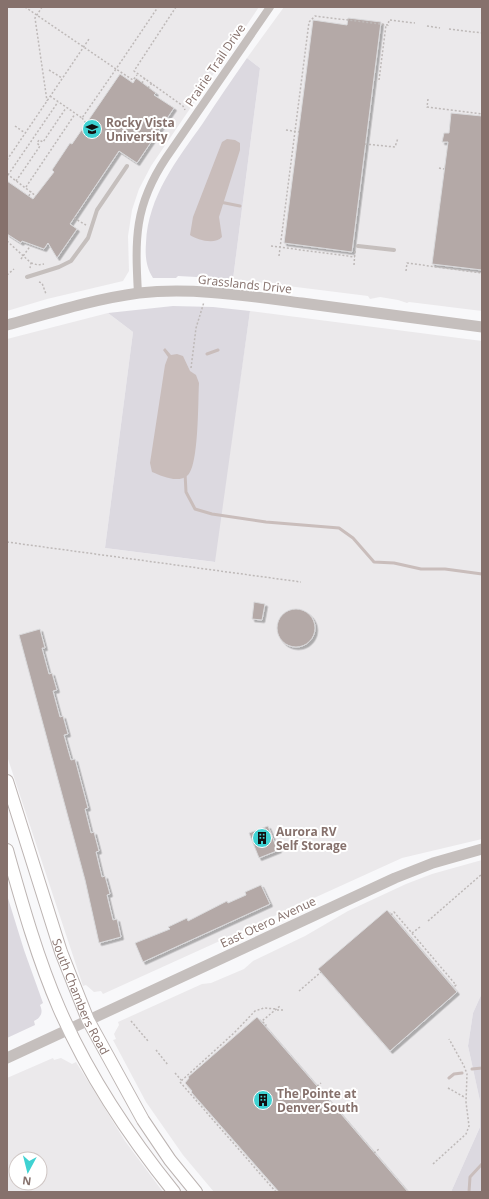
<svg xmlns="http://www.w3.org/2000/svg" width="489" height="1199" viewBox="0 0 489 1199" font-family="'Open Sans',sans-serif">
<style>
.built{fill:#ebe9eb;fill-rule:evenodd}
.green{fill:#dcd9e0}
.water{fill:#c9bdbb}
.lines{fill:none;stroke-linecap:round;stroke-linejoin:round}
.stream{stroke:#c9bdbb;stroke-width:3}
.building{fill:#b4a9a7;stroke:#dadadc;filter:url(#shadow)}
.secondary-casing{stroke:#bcb4b2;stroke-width:14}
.path{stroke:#beb9b8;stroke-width:1.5;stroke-dasharray:2 2;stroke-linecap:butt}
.service{stroke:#c5bfbd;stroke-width:4}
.minor{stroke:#c5bfbd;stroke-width:8}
.tertiary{stroke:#c5bfbd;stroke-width:11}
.secondary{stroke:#fff;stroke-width:12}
.labels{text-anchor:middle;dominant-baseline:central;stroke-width:4;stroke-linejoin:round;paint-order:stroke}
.street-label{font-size:12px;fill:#86716c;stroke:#fff}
.poi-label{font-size:12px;font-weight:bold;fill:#86716c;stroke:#fff;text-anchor:start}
</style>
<defs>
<filter id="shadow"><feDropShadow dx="2.5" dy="2.5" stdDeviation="0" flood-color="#0004"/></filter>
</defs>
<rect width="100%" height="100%" fill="#f8f8fa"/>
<!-- built -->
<path class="built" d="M7,7H259L151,166L139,189L132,210L128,236L129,271L123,281L47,299L7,311Z
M284,7H482V311L409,302L407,303L398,300L380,297L370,299L368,296L233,279L260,68L247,58Z
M250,311L482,341V839L402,858L103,994L101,991L94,992L86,985L83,986L7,756V339L108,313L133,332L105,548L214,562Z
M482,860V993L473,1013L468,1046L480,1101V1127L451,1192H214L183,1155L146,1102L113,1040L116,1039L114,1034L119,1025L118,1022L202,984L211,983L244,969L253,961L305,936L348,911L406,884L432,874Z
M53,1058L54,1060L61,1058L72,1064L76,1062L125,1141L163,1192H7V1078ZM16,1159H40V1183H16Z"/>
<!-- green -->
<path class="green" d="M247,58L260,68L233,279L178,276L176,278H153C146,267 145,256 146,243C148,196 177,160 203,123C217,101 232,80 247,58Z
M173,306L213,307L250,311L215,562L105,548L133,332L108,313Z
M7,895L24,950L43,1003L40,1005C43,1012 42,1017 34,1021L35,1025L7,1038Z
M482,993V1192H451L480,1127V1101L468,1046L473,1013Z"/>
<!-- water -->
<path class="water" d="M227,139L235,140L240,143V150L219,217L222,237C215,245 197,240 190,235L193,217L222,142Z
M165,348L171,355L177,354L183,356L190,371L196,375L199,383C198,400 199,465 188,475C178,484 162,476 152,472L150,463L165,365L168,357L163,350Z"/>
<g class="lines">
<!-- stream -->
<path class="stream" d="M220,202L240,206
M207,354L218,350
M185,473L186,492L195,509L212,514L266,522L339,528L353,538L374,562L394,563L421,569H445L482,574
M472,1069L482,1068
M449,1078L454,1074L462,1073
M469,1192L470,1177L482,1164"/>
</g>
<!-- building -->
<path class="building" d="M348,18L381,22L352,252L284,243L313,20L347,25Z
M120,74L133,83L136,78L156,93L154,95L174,108L137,163L119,151L70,224L77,229L57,258L48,243L44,249L22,241L21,243L7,234V181L33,199L54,172L52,170L70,143L72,144Z
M451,113L482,116V270L432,264L448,142H442L444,133H449Z
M254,602L265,604L262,620L252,619Z
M277 628a19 19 0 1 1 38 0a19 19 0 1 1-38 0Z
M40,629L45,648H42L49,674L52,673L57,690L53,691L60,717L63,716L68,734L64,735L71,760L75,759L88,808L85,809L91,833L94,832L99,851L96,852L102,877L105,876L110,894L107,895L113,920L117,919L121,937L99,943L85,880L19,635Z
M268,826L275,844L277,843L279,850L259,858L249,833Z
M261,885L270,904L143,962L135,943L170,929L168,927L187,918L188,921L227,901L228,903L246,895L245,892Z
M387,910L457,992L390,1051L318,969Z
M257,1017L317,1086L408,1192H279L191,1092L192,1091L185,1083L189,1078L188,1077Z"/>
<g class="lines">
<defs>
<g id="secondary">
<path id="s1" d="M7,781L61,952L88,1020L143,1120L170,1160L196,1192"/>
<path d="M7,850C22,903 37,957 59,1008C88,1075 128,1135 174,1192"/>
</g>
</defs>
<!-- secondary casing -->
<use href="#secondary" class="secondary-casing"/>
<!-- path -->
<path class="path" d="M25,7L116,69L158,7
M42,7L35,18L47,101
M176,7L134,71L183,106L185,110
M427,26L440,28
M449,29L482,33
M49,70L62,78
M379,80L386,25
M142,83L145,78
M148,88L152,83
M50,96L82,118L116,69L133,80L137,75
M428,99L427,107L482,114
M82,118L86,123
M15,126L25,133
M286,130L299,132
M365,144L395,147L398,138
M7,160L89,39
M439,168L444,169
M7,174L36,196
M8,175L58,102
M16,181L40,146L37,143L39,140L43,142L66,108
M26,187L75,114
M29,196L31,191
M74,218L86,225
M7,241L31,263L30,268
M271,246L355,257
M279,256L309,22L315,16L388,25L389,20L415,23
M21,259L31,245
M31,263L38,265L44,264
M354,265L355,251
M406,271L407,263L482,273
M7,275L14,269
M39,282L42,283L46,294
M191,368L196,328L204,302
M7,542L301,582
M391,915L394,912L456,985L453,988
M428,921L482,874
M412,933L420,927
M299,991L321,972
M277,1010H285
M131,1021L148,1041
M265,1026L266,1025L262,1021L280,1006
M156,1050L168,1065
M175,1073L181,1080
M317,1086L321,1083
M448,1088L466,1098
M374,1153L379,1149
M433,1164L466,1134L469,1126L466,1102L467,1074L464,1066L449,1039
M276,1192L180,1082L234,1033L255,1011L264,1008L277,1009"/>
<!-- service -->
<path class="service" d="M358,246L394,250
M27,277L59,267L71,261L88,238L97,210L127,166"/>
<!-- minor -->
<path class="minor" d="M138,294C135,239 134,206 166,158L270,7"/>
<!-- tertiary -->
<path class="tertiary" d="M7,325C50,313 94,299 139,293C193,287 248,296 302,303C362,311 422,319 482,327
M7,1058L395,878L433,863L482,849"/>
<!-- secondary -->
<use href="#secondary" class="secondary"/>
</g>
<!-- icons -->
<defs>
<symbol id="university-disc" viewBox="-11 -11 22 22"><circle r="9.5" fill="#3fd2d2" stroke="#fff"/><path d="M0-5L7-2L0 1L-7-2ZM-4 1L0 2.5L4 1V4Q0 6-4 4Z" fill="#111"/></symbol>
<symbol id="building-disc" viewBox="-11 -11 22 22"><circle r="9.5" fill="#3fd2d2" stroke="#fff"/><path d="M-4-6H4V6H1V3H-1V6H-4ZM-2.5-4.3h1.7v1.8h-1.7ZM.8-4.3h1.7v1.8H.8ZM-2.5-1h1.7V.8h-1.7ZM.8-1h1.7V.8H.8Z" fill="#111"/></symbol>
</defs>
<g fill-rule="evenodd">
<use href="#university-disc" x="81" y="118" width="22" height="22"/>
<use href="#building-disc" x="251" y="827" width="22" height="22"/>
<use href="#building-disc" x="252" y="1089" width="22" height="22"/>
</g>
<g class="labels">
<!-- street labels -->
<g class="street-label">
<text transform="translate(215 65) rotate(-56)">Prairie Trail Drive</text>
<text transform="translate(245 284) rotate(6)">Grasslands Drive</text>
<text transform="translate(268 922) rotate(-25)">East Otero Avenue</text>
<text stroke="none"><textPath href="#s1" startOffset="228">South Chambers Road</textPath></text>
</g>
<!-- poi labels -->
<g class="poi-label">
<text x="106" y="122">Rocky Vista<tspan x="106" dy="14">University</tspan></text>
<text x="276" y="831">Aurora RV<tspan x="276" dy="14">Self Storage</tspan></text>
<text x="277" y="1093">The Pointe at<tspan x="277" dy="14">Denver South</tspan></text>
</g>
</g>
<!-- border -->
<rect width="489" height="1199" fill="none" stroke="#86716c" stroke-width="16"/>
<!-- north arrow -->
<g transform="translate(28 1171) rotate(187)"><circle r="19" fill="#ffffff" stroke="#cfc6c4"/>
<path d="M0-3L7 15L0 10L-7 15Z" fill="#3fd2d2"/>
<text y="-6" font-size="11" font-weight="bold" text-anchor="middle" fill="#86716c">N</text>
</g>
</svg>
